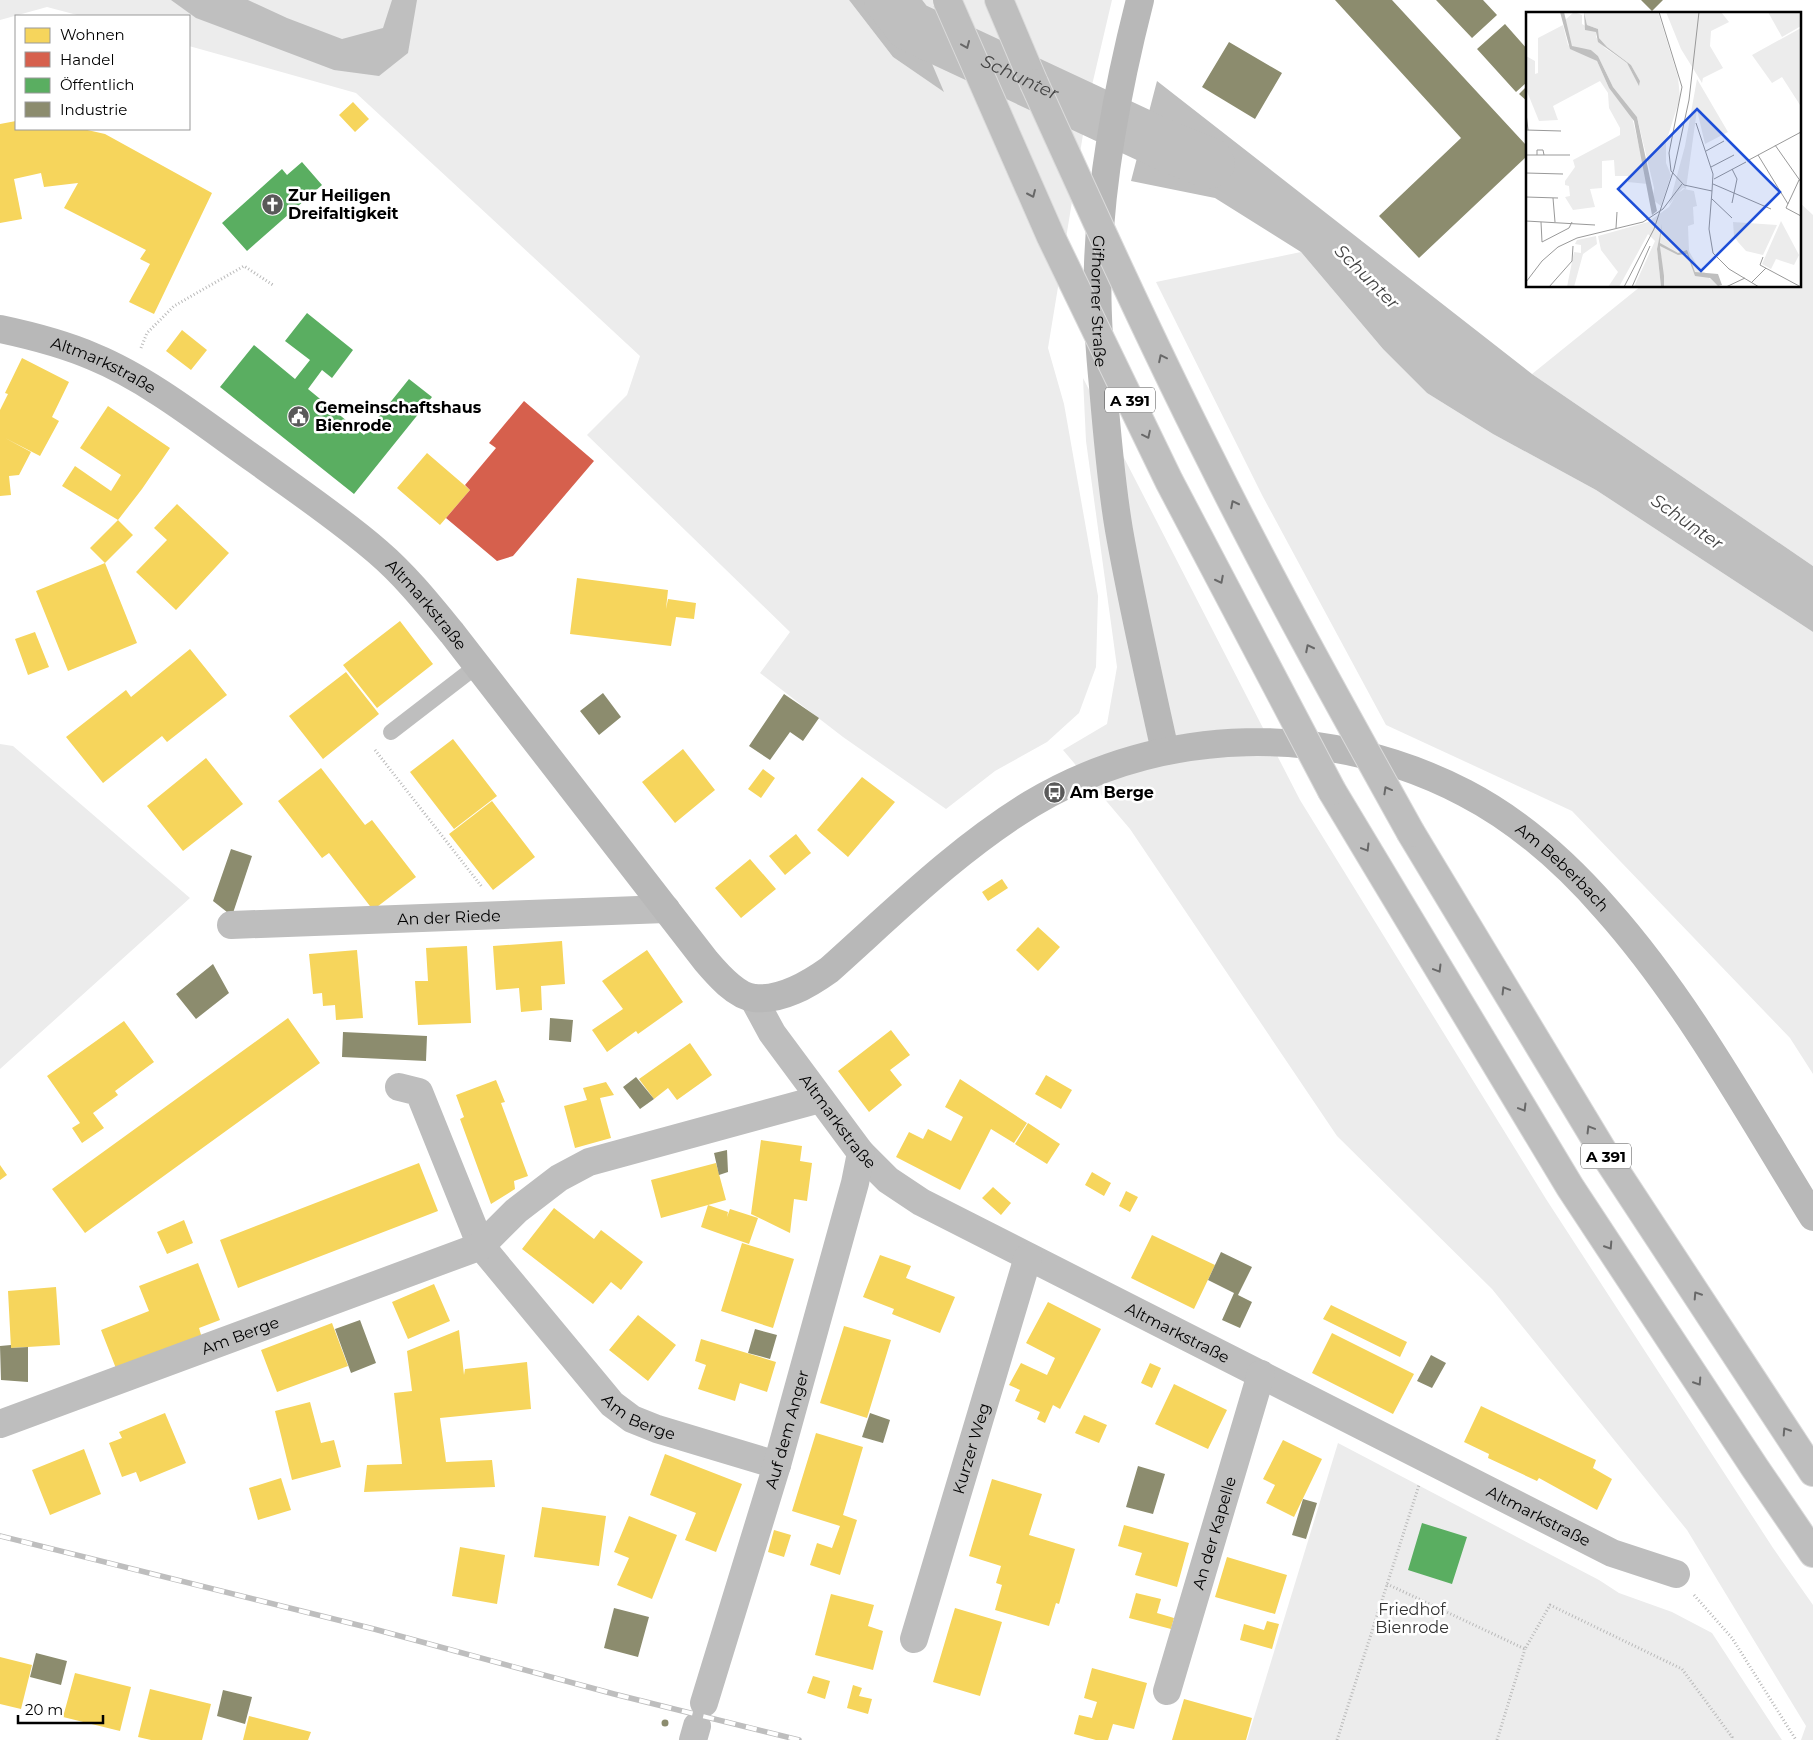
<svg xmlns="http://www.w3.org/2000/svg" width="1813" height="1740" viewBox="0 0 1813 1740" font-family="Montserrat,sans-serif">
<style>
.green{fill:#ececec}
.water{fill:#bfbfbf}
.homes{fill:#f6d55c}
.shops{fill:#d6604d}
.public{fill:#5aae61}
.industry{fill:#8c8c6e}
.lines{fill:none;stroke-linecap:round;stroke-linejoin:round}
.river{stroke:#bfbfbf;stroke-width:51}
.highway-casing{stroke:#dbdbdb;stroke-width:30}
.path{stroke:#b9b9b9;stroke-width:3;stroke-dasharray:1 2.5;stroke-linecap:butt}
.lane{stroke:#bebebe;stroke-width:16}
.street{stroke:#bebebe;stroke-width:28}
.secondary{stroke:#b8b8b8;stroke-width:28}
.highway{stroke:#bebebe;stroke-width:28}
.rail-casing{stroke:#bebebe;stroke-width:5.5}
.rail{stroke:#fff;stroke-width:4;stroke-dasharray:11;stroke-linecap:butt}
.highway-bridge-casing{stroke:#dbdbdb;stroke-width:30;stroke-linecap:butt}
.highway-bridge{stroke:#bebebe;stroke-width:28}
.oneway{stroke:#686868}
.labels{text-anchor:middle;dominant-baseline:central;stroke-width:5;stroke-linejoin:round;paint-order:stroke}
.shield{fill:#fff;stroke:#4c4c4c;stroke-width:1}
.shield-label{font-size:15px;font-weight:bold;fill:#000}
.poi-label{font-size:16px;font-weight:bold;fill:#000;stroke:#fff;text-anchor:start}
.street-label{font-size:16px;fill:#000;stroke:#fff}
.park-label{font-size:16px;fill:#333;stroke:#fff}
.water-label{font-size:18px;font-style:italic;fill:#444;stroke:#fff}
.inset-road{fill:none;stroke:#999;stroke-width:1}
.view{fill:#1d4ed8;fill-opacity:0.15;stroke:#1d4ed8;stroke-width:2.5}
.inset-edge{fill:none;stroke:#000;stroke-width:2.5}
</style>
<rect width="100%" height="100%" fill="#fff"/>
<!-- green -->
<path class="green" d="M0,0H849L893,57L943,91L905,0H1112L1089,98L1048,348L1064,404L1098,596L1096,667L1079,713L1047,742L995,771L946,809L843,737L760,673L790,632L587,435L627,395L640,356L356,93L189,46V16H81L47,7L0,20Z
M1799,202L1813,215V566L1532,374L1641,286H1799Z
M1301,252L1383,349L1427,393L1493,434L1596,490L1813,632V1074L1790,1038L1572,811L1386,725L1262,495L1156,282Z
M1083,378L1300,800L1546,1199L1773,1548L1813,1605V1740H1801L1806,1726L1687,1530L1492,1289L1337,1136L1130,829L1063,750L1107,724L1117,667L1086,441Z
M0,744L13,746L190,898L0,1069Z
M1338,1443L1599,1580L1619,1593L1672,1612L1712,1633L1782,1740H1247Z"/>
<!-- water -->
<path class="water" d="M171,0H248L287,18L342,39L383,28L392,0H417L408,53L379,76L334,70L196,18Z
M849,0H905L944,92L893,57Z
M1157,81L1532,374L1813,566V632L1596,490L1493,434L1427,393L1383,349L1301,252L1215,198L1131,181Z"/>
<!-- homes -->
<path class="homes" d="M353,102L369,119L355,132L339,115Z
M16,121V129H83L105,134L212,193L154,314L129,302L150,264L140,259L146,250L64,208L78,183L44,187L41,173L14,179L22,219L0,223V124Z
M182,330L207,350L191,370L166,351Z
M22,358L69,382L52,417L59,421L40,456L5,438L31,452L19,475L9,476L11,495L0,496V410L8,394L5,393Z
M108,406L170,448L142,489L118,520L62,486L75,466L111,491L121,475L80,448Z
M427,453L470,490L440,525L397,488Z
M177,504L229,553L176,610L136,572L167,540L154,528Z
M118,520L133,535L105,563L90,548Z
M105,563L137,643L68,671L36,591Z
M577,578L668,590L666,609L668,599L696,603L694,619L676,617L671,646L570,634Z
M400,621L433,664L377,708L343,665Z
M35,632L49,667L28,675L15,639Z
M190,649L227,695L167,742L162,736L103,783L66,737L126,690L131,697Z
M346,672L379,714L323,759L289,716Z
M453,739L497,796L454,829L410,772Z
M683,749L715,790L675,823L642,782Z
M206,758L243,804L183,851L147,806Z
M321,768L365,825L372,820L416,877L373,910L329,853L322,858L278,801Z
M763,769L775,778L761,798L748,789Z
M862,777L895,802L848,857L817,830Z
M492,801L535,857L493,890L449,834Z
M796,834L811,853L785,875L769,856Z
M750,859L776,889L741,918L715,888Z
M1002,879L1008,888L988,901L982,892Z
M1038,927L1060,947L1038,971L1016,950Z
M562,941L565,984L541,986L542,1010L521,1012L519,988L496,990L493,946Z
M467,946L471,1023L418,1025L415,981H428L426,948Z
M357,950L363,1018L336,1020L335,1005L323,1006L322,993L313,994L309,954Z
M647,950L683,1002L638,1034L636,1031L607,1052L592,1030L623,1009L602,981Z
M288,1018L320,1063L85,1233L52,1189Z
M124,1021L154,1062L115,1091L118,1095L93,1113L104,1128L82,1143L72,1128L80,1123L47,1076Z
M891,1030L910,1055L890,1070L902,1085L869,1112L838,1071Z
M690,1043L712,1075L677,1100L668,1088L654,1099L639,1079Z
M1046,1075L1072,1090L1061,1109L1035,1094Z
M960,1079L1027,1123L1014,1143L991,1129L960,1190L896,1157L909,1132L923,1139L928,1129L951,1141L963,1117L945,1107Z
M496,1080L505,1102L501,1103L528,1176L514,1181L515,1189L491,1204L460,1119L464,1117L456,1095Z
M606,1082L614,1095L600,1098L611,1138L575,1148L564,1106L587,1100L583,1088Z
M1028,1123L1060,1144L1047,1164L1015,1144Z
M761,1140L802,1146L800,1161L812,1163L807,1201L794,1199L790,1233L751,1214Z
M419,1163L438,1211L238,1288L220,1240Z
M716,1163L726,1200L708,1205L728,1212L727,1217L730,1209L758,1218L749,1244L701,1227L708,1205L661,1218L651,1180Z
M0,1165L7,1175L0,1180Z
M1092,1172L1111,1183L1104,1196L1085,1185Z
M993,1187L1011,1203L1001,1215L982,1198Z
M1126,1191L1138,1197L1130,1212L1119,1206Z
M554,1208L594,1239L601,1230L643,1262L621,1290L611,1282L593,1304L522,1249Z
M184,1220L193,1243L167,1254L157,1232Z
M1152,1235L1215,1265L1194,1309L1131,1278Z
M742,1243L794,1259L773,1328L721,1311Z
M880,1255L911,1266L906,1278L955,1297L940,1333L892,1314L894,1309L863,1297Z
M198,1263L220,1320L199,1328L202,1338L117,1371L101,1330L149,1311L139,1286Z
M434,1284L450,1321L408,1339L392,1302Z
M56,1287L60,1345L11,1348L8,1291Z
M1048,1302L1101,1329L1060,1409L1053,1405L1045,1423L1037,1419L1040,1412L1015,1401L1020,1390L1009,1385L1021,1363L1047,1375L1055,1358L1026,1343Z
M1331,1305L1407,1342L1400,1357L1323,1319Z
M638,1315L676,1345L648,1381L609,1350Z
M332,1323L348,1366L277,1392L261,1350Z
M844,1326L891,1340L867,1418L820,1403Z
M459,1330L464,1375L465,1369L527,1362L531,1409L440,1418L446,1462L492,1460L495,1487L364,1492L367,1465L402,1464L394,1393L412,1391L407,1351Z
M1332,1333L1414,1374L1393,1414L1312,1373Z
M701,1339L776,1362L767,1392L740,1383L735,1401L698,1389L706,1365L695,1361Z
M1150,1363L1161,1368L1152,1388L1141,1383Z
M1174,1384L1227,1410L1208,1449L1155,1424Z
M310,1402L321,1443L334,1440L341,1467L292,1480L275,1411Z
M1481,1406L1596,1460L1593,1468L1612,1479L1597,1510L1539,1478L1537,1481L1488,1458L1489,1454L1464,1442Z
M165,1413L186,1463L140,1482L136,1472L122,1477L109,1443L122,1438L119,1432Z
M1084,1415L1107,1425L1099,1443L1075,1433Z
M816,1433L863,1447L843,1515L857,1520L840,1575L810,1565L817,1543L832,1548L840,1526L792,1511Z
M1283,1440L1322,1459L1294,1517L1266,1503L1275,1485L1263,1479Z
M84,1449L101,1494L50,1515L32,1470Z
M665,1454L742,1484L716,1552L685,1540L696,1513L650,1495Z
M281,1478L291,1510L258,1520L249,1488Z
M992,1479L1042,1494L1029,1535L1075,1549L1059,1604L1056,1603L1049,1626L995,1610L1002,1585L996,1583L1001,1566L969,1556Z
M542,1507L606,1516L599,1566L534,1557Z
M629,1516L677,1535L652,1599L617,1585L629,1558L614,1552Z
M1124,1525L1189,1543L1177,1587L1135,1575L1142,1553L1118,1546Z
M774,1530L791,1535L784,1557L768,1552Z
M460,1547L505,1555L497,1604L452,1596Z
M1227,1557L1287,1575L1275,1614L1215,1597Z
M1136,1593L1161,1599L1157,1613L1174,1618L1171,1629L1129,1618Z
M831,1594L874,1605L868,1626L883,1631L873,1670L815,1655Z
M955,1608L1002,1622L980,1696L933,1682Z
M1267,1621L1279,1624L1272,1649L1240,1640L1244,1624L1264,1630Z
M0,1657L32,1665L21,1709L0,1704Z
M1092,1668L1147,1683L1134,1729L1113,1724L1108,1740H1096L1074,1734L1079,1715L1092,1718L1097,1702L1084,1698Z
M75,1673L131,1687L120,1731L63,1717Z
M813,1676L830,1681L825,1699L807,1693Z
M853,1685L862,1688L859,1696L872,1699L868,1714L847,1708Z
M150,1689L211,1704L202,1740H151L138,1737Z
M1184,1699L1252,1718L1246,1740H1172Z
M249,1716L311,1732L308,1740H243Z"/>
<!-- shops -->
<path class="shops" d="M524,401L594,461L513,556L497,561L446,518L470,490L465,485L496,448L489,443Z"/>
<!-- public -->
<path class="public" d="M302,162L322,185L247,251L222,223L282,169L287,175Z
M307,313L353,350L332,378L322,370L308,389L364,435L409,379L432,397L354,494L220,387L254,345L295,379L310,360L285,341Z
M1422,1523L1467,1537L1452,1584L1408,1570Z"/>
<!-- industry -->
<path class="industry" d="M1335,0H1392L1527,146V156L1419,258L1379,216L1461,138Z
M1436,0H1483L1497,15L1472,38Z
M1641,0H1663L1652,11Z
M1505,24L1527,49V82L1516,92L1477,49Z
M1229,42L1282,73L1255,119L1202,87Z
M1527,86V101L1519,94Z
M603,693L621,717L599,735L580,711Z
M784,694L819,718L803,741L790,732L770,760L749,746Z
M231,849L252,856L232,916L213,901Z
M213,964L229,993L196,1019L176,994Z
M550,1018L573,1020L571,1042L549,1040Z
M343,1032L427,1036L426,1061L342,1057Z
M636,1077L654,1099L640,1109L623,1087Z
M727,1150L728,1172L719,1175L714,1153Z
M1221,1252L1252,1267L1238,1295L1252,1302L1240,1328L1222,1320L1234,1293L1208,1280Z
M360,1320L376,1363L351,1373L335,1329Z
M755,1329L777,1335L770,1359L748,1353Z
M11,1345V1348L28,1347V1382L1,1380L0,1346Z
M1431,1355L1446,1363L1432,1388L1417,1381Z
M870,1413L890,1420L883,1443L862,1437Z
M1138,1466L1165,1474L1153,1514L1126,1507Z
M1303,1499L1317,1503L1306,1539L1292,1535Z
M614,1608L649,1617L638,1657L604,1648Z
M36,1653L67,1661L61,1685L30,1677Z
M223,1690L252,1697L245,1724L217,1716Z
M661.5 1723a3.5 3.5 0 1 1 7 0a3.5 3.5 0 1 1-7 0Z"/>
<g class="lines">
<!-- river -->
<path class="river" id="s1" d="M890,0L910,26L1169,147L1209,163"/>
<defs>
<path id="highway" d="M999,0L1034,83
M1332,791L1570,1187L1755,1468L1813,1553
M1411,833L1607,1158L1813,1472"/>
</defs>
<!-- highway casing -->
<use href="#highway" class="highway-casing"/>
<!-- path -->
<path class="path" d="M141,348L147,333L174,306L244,266L273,285
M375,750L482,887
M1387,1584L1525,1649L1550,1605L1682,1669L1732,1737L1731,1740
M1694,1595L1732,1638L1796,1740
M1337,1740L1419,1485
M1497,1740L1525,1649"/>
<!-- lane -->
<path class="lane" d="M391,732L478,665"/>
<!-- street -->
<g class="street">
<path id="s2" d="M231,925L666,909"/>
<path id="s3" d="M753,998L772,1033L861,1153L888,1180L921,1202L1612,1553L1676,1574"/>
<path id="s4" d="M399,1087L419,1092L481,1246L612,1404L632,1419L657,1429L777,1465"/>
<path id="s5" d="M0,1424L481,1246L516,1211L559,1178L589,1162L820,1099"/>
<path id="s6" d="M914,1639L1028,1257"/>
<path id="s7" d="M1167,1691L1261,1374"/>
<path id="s8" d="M704,1703L777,1465L855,1183L861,1153"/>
<path d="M693,1740L697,1726"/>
</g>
<!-- secondary -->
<g class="secondary">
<path id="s9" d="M1140,0C1118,86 1101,174 1098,264C1096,304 1099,346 1103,386C1107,434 1111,483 1119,530C1132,604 1149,678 1165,751"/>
<path id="s10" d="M0,329C33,336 64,344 94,357C150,380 207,426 257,461C298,491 340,519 378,552C406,576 429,605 452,633L706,961C717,974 736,996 754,998C781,1001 808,985 829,970C894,912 956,850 1031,804C1163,725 1329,722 1465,793C1519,821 1567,864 1607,910C1687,1000 1750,1115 1813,1217"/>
</g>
<!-- highway -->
<use href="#highway" class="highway"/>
<defs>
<path id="rail" d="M0,1536L374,1629L614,1694L799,1740"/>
</defs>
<!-- rail casing -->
<use href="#rail" class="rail-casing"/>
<!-- rail -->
<use href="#rail" class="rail"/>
<defs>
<path id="highway-bridge" d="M947,0L1051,237L1169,481L1332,791
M1034,83C1091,209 1148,335 1210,458C1273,585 1342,709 1411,833"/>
</defs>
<!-- highway-bridge casing -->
<use href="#highway-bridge" class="highway-bridge-casing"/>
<!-- highway-bridge -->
<use href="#highway-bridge" class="highway-bridge"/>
</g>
<!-- one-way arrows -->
<defs><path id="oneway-chevron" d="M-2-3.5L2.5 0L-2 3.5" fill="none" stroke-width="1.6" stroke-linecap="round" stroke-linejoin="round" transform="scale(1.25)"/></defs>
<g class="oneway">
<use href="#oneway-chevron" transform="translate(966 45) rotate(67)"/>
<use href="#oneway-chevron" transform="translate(1032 194) rotate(66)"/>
<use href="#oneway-chevron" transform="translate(1162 358) rotate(-116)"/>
<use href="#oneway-chevron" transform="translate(1147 435) rotate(64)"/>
<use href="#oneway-chevron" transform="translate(1234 504) rotate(-117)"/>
<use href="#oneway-chevron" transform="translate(1220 580) rotate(63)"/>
<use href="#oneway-chevron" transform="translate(1309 648) rotate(-117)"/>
<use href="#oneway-chevron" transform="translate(1387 790) rotate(-119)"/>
<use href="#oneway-chevron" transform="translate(1366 848) rotate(59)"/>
<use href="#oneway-chevron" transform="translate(1438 969) rotate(59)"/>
<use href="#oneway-chevron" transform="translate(1505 990) rotate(-121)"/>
<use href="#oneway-chevron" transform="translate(1523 1108) rotate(59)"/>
<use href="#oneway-chevron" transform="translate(1590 1129) rotate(-121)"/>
<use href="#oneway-chevron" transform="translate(1609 1246) rotate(57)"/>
<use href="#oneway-chevron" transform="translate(1697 1295) rotate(-123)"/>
<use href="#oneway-chevron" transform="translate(1698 1382) rotate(57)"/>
<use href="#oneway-chevron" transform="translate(1786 1431) rotate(-123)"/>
</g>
<!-- icons -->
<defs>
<symbol id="church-disc" viewBox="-11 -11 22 22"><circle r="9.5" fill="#595959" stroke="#fff"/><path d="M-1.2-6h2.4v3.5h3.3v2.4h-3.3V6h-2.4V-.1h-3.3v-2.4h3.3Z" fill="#fff"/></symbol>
<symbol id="civic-disc" viewBox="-11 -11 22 22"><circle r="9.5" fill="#595959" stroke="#fff"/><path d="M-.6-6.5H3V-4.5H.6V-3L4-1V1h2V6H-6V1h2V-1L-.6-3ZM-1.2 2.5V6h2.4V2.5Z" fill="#fff"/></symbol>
<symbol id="bus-disc" viewBox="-11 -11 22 22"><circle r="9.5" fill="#595959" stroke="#fff"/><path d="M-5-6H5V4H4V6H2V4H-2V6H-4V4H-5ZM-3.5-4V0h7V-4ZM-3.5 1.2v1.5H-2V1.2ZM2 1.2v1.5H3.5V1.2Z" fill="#fff"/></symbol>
</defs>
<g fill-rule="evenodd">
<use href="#church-disc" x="260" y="192" width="25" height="25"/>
<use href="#civic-disc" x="286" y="404" width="25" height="25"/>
<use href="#bus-disc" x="1042" y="780" width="25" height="25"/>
</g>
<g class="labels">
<!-- shield labels -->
<g class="shield">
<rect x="1105" y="387.5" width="50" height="25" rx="4"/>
<rect x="1581" y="1143.5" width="50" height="25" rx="4"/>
</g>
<g class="shield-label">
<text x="1130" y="400">A 391</text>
<text x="1606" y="1156">A 391</text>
</g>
<!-- poi labels -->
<g class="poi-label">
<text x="288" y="195">Zur Heiligen<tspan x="288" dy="18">Dreifaltigkeit</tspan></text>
<text x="315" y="407">Gemeinschaftshaus<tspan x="315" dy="18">Bienrode</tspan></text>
<text x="1070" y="792">Am Berge</text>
</g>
<!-- street labels -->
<g class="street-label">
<text stroke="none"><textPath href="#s9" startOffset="305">Gifhorner Straße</textPath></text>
<text stroke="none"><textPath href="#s10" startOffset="110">Altmarkstraße</textPath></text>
<text stroke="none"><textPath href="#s10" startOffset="515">Altmarkstraße</textPath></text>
<text stroke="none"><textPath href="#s10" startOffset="1950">Am Beberbach</textPath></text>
<text stroke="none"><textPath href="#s2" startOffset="218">An der Riede</textPath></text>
<text stroke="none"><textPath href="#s3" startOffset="150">Altmarkstraße</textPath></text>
<text stroke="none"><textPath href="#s3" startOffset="555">Altmarkstraße</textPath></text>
<text stroke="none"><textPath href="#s5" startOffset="256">Am Berge</textPath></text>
<text stroke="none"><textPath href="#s4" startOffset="422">Am Berge</textPath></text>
<text stroke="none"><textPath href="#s8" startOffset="286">Auf dem Anger</textPath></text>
<text stroke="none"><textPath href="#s6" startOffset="199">Kurzer Weg</textPath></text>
<text stroke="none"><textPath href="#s3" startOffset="960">Altmarkstraße</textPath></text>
<text stroke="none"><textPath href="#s7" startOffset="165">An der Kapelle</textPath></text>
</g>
<!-- park labels -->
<g class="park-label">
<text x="1412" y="1609">Friedhof<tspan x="1412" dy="18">Bienrode</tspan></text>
</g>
<!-- water labels -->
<g class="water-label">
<text stroke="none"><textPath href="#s1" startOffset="154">Schunter</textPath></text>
<text transform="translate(1367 277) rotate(45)">Schunter</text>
<text transform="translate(1687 522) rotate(35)">Schunter</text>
</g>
</g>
<!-- overview -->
<g transform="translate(1526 12)">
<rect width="275" height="275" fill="#fff"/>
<path d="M48,0L56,3V12L70,20V25L79,36L101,51L113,73L114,69L105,53L81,35L73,26L72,17L61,13L58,0H132L152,65L154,86L140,130V151L145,163L135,194L127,188L128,176L111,105L87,75L72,44L65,38L48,36L44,31L39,8ZM140,0H195L203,10L185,19L184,34L197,56L177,66L176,71L155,37ZM242,0H275V14L256,25ZM37,13L42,33L71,49L83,76L106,105L122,172L102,170V164H89L88,148L76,149V176L64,177L69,195L47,198L39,185L44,184L43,174L39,173V169L49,155L47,148L94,123V116L83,96L82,81L74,69L27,94L32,108L13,109L0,77V44L9,49V62L12,61V26ZM275,16V93H274L256,65L246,71L226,43ZM171,67L202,120L179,132L171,98L160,177L157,176L152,181L158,177L168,179L171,194L167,195L168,212L162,214L163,239L173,257L183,263V266L194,275H138L134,233L136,213L131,237L135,275H108L129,229L122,222L93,275H82L92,260L75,238L72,224L122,210L143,195L149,185L143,193L159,134ZM255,209L273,243L268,253L250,247L245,257L236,252ZM207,210L251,213L237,243L220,239L212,230L208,224ZM70,224L71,232L57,242L48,275H41L48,240L55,241V233L49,232L51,228Z" fill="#ececec"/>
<path d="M34,0H38L46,34L65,38L72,44L87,75L111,105L131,199L126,203L108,109L83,76L71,49L44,37ZM58,0L61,13L72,17L73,26L81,35L105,53L114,69L113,74L101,51L72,30L70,20L59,18ZM136,212L134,231L152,241L161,238L169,260L192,262L196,273L192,274L184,266L169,264L161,242L152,243L134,234L138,264V275H135L131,237Z" fill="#bfbfbf"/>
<path class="inset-road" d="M133,0L156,75L143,141L145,159L158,173L186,179L183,217L187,241L203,257L233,275M0,101L2,118M170,111L187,162L186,179M0,118L35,119M249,133L275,170M180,139L198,129M0,143H44M11,143V138H17L18,143M232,143L262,192M221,149L275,120M185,155L208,143M206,157L211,167L206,191M0,161L37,162M188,167L220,150M273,168L260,196L275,204M187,172L245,197M0,185L32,186M27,186L29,210M186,187L206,206M0,209L69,213M15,210L16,230L43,216L46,210M90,216L91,200M237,245L234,253L275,275M0,270L16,249L32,235L51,226L117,210L137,197L156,172M226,270L240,256M23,275L46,249L47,234M98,275L128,217L148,157L163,88L173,0M106,275L124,234M200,275L219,266"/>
<path class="view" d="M171,97L254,180L175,259L92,177Z"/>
<rect width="275" height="275" class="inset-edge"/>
</g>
<!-- legend -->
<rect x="15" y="15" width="175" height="115" fill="#ffffff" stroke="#999999"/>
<rect x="25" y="28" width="25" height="15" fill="#f6d55c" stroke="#999999"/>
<text x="60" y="40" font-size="15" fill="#000000">Wohnen</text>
<rect x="25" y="52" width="25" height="15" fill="#d6604d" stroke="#999999"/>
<text x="60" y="65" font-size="15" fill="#000000">Handel</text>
<rect x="25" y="78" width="25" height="15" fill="#5aae61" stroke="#999999"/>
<text x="60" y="90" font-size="15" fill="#000000">Öffentlich</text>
<rect x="25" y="102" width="25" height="15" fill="#8c8c6e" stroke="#999999"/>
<text x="60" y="115" font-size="15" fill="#000000">Industrie</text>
<!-- scale -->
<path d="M18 1715v8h85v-8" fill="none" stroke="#000000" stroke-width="2.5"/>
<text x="25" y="1715" font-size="15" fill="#000000" stroke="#ffffff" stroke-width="4" paint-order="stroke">20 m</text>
</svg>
